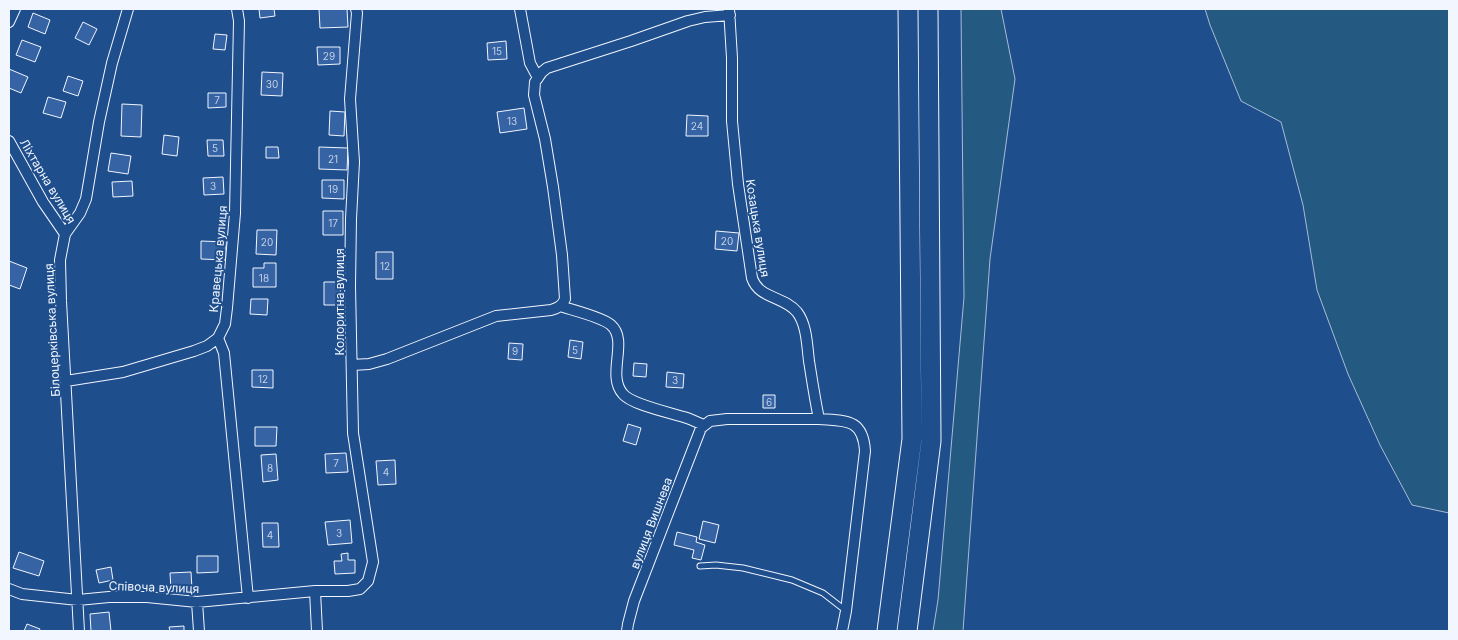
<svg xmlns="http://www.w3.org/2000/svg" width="1458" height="640" viewBox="0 0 1458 640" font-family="Inter,sans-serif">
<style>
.green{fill:#245a82;stroke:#a8bbd7}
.building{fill:#3563a3;stroke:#f2f6ff}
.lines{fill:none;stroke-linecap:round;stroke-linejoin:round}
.lane-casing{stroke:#f2f6ff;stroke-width:7}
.street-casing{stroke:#f2f6ff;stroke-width:12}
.highway-casing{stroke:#f2f6ff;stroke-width:21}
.lane{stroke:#1f4e8c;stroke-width:5}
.street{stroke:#1f4e8c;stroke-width:10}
.highway{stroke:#1f4e8c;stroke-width:19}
.labels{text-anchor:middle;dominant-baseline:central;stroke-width:4;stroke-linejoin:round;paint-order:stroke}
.number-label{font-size:10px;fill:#c3d1e8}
.street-label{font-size:12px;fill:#f2f6ff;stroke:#1f4e8c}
</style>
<rect width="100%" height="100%" fill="#1f4e8c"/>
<!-- green -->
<path class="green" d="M961,9H1001L1015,79L990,259L963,631H933L938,600L964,297Z
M1205,9H1449V513L1412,505L1380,445L1348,374L1317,290L1303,205L1281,122L1241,101L1210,25Z"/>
<!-- building -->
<path class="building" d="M259,9H274L275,16L260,18Z
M319,9H347L348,27L320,28Z
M33,13L50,20L45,34L28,27Z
M83,22L97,29L89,45L75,38Z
M215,34L227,35L225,50L213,49Z
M22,40L41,47L35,62L16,55Z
M506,41L507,59L488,60L487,43Z
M317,47H340V64L318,65Z
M9,69L28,77L21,93L9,88Z
M262,72L283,73L282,96L261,95Z
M68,76L83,81L78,96L63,91Z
M208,93H226V107L208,108Z
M48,97L66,102L61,118L43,113Z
M122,104L142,105L141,137L121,136Z
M524,108L527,129L500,133L497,112Z
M330,111L345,112L344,136L329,135Z
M687,115L708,116V136H686Z
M164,135L179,137L177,156L162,154Z
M207,140H223L224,156H208Z
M266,147H278L279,158H266Z
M319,147L348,148L347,170L319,169Z
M111,153L131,156L128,174L108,171Z
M223,177L224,194L204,195L203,178Z
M322,180H344V199L322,198Z
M132,181L133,196L113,197L112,182Z
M323,211H343V235H323Z
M257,230H277L276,255L256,254Z
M716,231L739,233L737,251L715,249Z
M201,241L226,242V260L201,259Z
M376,252H393V279H376Z
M9,261L27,268L20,289L9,285Z
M264,263H276V287H253V268H264Z
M324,282H340L341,305H324Z
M251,299H268L267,315L250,314Z
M570,340L583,342L581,359L568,357Z
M509,343L523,344L522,360L508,359Z
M634,363L647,364L646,377L633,376Z
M252,370H273V388L252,387Z
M667,372L684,374L683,388L666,387Z
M763,395H775V408H763Z
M628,424L641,428L636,445L623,441Z
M255,427H277L276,446H255Z
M346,453L348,472L326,473L325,454Z
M276,454L278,480L263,482L261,455Z
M395,460L396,484L378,485L376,461Z
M350,520L352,543L328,545L325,522Z
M703,521L719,525L715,543L699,539Z
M262,523H278L279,547H263Z
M677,532L697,537L696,542L705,545L701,560L692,558L694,550L674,545Z
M19,552L44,561L39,576L13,568Z
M348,553V560H355V573L335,574L334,561H342L341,554Z
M197,556H218V572L197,573Z
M111,567L113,580L99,583L96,570Z
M191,572L192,589L171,590L170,573Z
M109,612L111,631H91L90,614Z
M27,624L40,629L39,631H24Z
M184,626V631H170L169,627Z"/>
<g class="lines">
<defs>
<path id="lane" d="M700,566L716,565L743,568L792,580L823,593L845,610"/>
<path id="street" d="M237,9L239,21L235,213L227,308L225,324L218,338L224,353L248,598
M520,9L530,63L538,78
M729,9L732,58V121L738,184L752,278C759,299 784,296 797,312C807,325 807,346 809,361C812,380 815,400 819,419C845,421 863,418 865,451L846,611L842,631
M9,22L15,9
M9,141L43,202L65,234
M560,306C572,310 602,317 611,325C629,341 606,375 623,394C632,405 672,413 687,418C693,420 698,423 704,425
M352,365L369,364L387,359L496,316L551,310C558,308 562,306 565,299L562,255L553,187L545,139L534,95L535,82L542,72L547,68L631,41L688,21L705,17L730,15
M66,381L123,372L194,351L207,346L218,338
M9,589L22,594L78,600L109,597H147L197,602L315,591H348L360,589L368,581L373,562L353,433L350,286L351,219L354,162L350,99L357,13L356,9
M315,591L317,631
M197,602L199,631
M79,631L61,301L60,260L65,234L80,213L86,199L99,122L112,63L128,9
M627,631L628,624L634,601L701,428L710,421L727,419H819"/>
<path id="highway" d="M887,631L912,439L908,9
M907,631L931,441L928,9"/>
</defs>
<!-- lane casing -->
<use href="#lane" class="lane-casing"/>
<!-- street casing -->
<use href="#street" class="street-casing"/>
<!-- highway casing -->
<use href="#highway" class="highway-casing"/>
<!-- lane -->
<use href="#lane" class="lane"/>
<!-- street -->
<use href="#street" class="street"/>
<!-- highway -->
<use href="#highway" class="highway"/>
</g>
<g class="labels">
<!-- number labels -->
<g class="number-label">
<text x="497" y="51">15</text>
<text x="329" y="56">29</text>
<text x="272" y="84">30</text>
<text x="217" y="100">7</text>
<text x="512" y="121">13</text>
<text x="697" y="126">24</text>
<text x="215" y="148">5</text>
<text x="333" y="159">21</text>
<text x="213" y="186">3</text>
<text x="333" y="189">19</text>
<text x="333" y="223">17</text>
<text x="727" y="241">20</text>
<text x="267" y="242">20</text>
<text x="385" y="266">12</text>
<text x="264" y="278">18</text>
<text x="575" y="350">5</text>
<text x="515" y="351">9</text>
<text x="263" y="379">12</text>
<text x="675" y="380">3</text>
<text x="769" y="402">6</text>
<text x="336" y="463">7</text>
<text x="270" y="468">8</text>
<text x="386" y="472">4</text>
<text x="339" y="533">3</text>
<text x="270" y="535">4</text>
</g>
<!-- street labels -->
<g class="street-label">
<text transform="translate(48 181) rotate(59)">Ліхтарна вулиця</text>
<text transform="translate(758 228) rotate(81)">Козацька вулиця</text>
<text transform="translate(218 259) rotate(-85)">Кравецька вулиця</text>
<text transform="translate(339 302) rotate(-90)">Колоритна вулиця</text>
<text transform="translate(52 330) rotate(-93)">Білоцерківська вулиця</text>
<text transform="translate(651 523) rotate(-69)">вулиця Вишнева</text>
<text transform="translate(154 587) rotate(2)">Співоча вулиця</text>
</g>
</g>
<!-- border -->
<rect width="1458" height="640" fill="none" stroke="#f2f6ff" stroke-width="20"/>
</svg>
